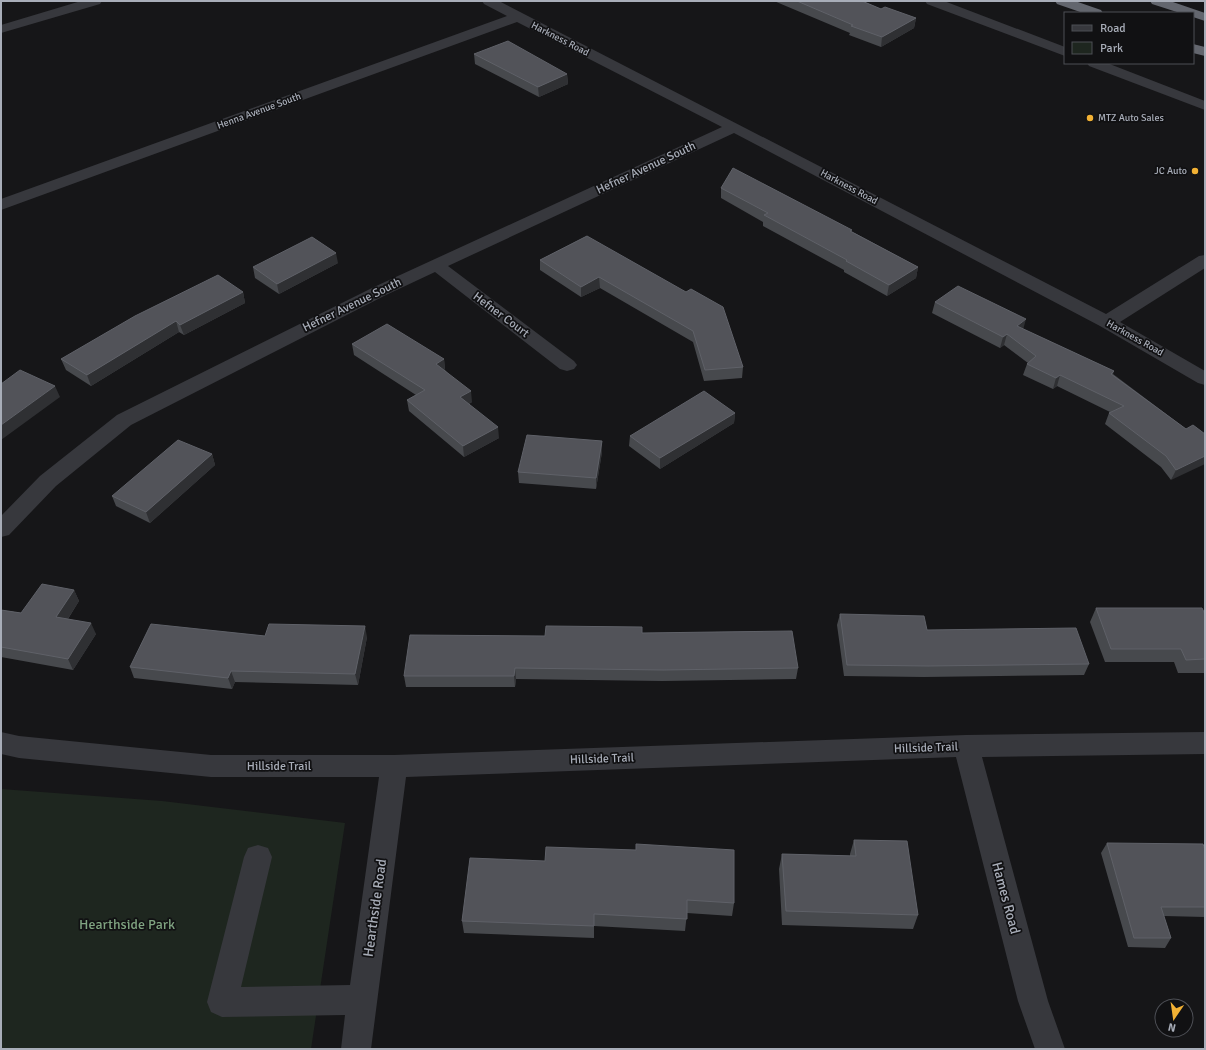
<svg xmlns="http://www.w3.org/2000/svg" width="1206" height="1050" viewBox="0 0 1206 1050" font-family="Signika,sans-serif">
<style>
.green{fill:#1e261f}
.lines{fill:none;stroke-linecap:round;stroke-linejoin:round}
.minor{fill:#37383d;fill-rule:evenodd}
.highway{fill:#63666e;fill-rule:evenodd}
.wall{fill:#47494d}
.shaded-wall{fill:#2f3033}
.building{fill:#525359;stroke:#5f6168}
.poi-dot{fill:#f2b134;stroke:#111113;stroke-width:1.5}
.labels{text-anchor:middle;dominant-baseline:central;stroke-width:3.5;stroke-linejoin:round;paint-order:stroke}
.far-street-label{font-size:10px;fill:#a8adb8;stroke:#111113}
.far-poi-label{font-size:10px;fill:#a8adb8;stroke:#111113;text-anchor:start}
.street-label{font-size:12px;fill:#a8adb8;stroke:#111113}
.near-street-label{font-size:14px;fill:#a8adb8;stroke:#111113}
.near-park-label{font-size:14px;fill:#7fa381;stroke:#111113}
</style>
<rect width="100%" height="100%" fill="#161618"/>
<!-- green -->
<path class="green" d="M1,789L162,801L345,823L311,1049H1Z"/>
<g class="lines">
<!-- minor -->
<path class="minor" d="M81,1H102L100,4L1,33V25Z
M482,1H499L1106,314L1199,256L1205,255V268L1120,322L1205,371V385L1198,383L1100,326L734,133L448,266L574,361L577,365L574,369L567,371L560,369L435,272L386,295L131,425L56,486L9,535L1,537V516L40,476L117,415L374,287L722,127L517,22L1,210V199L507,16L484,4Z
M925,1H944L1065,47V56L927,4Z
M1087,63H1107L1205,101V110L1089,66Z
M1,732L19,736L211,755H394L966,735L1205,732V754L982,757L1048,1001L1065,1049H1035L1018,1001L956,757L406,777L371,1049H341L345,1015L222,1017L211,1012L207,1002L244,857L248,848L258,845L268,848L272,857L241,987L350,985L379,777H211L19,758L1,754Z"/>
<!-- highway -->
<path class="highway" d="M1055,1H1075L1101,10L1103,13H1083L1057,4Z
M1150,1H1170L1205,13V21L1193,17V13H1180L1152,4Z
M1193,44L1205,47V56L1193,53Z"/>
</g>
<!-- wall -->
<path class="wall" d="M774,1H862L881,9L916,18L914,28L881,47L849,35L850,33Z
M474,54L567,74L568,84L539,97L475,64Z
M721,188L851,231L918,267L916,278L887,296L844,272V270L763,226V222L721,198Z
M587,236L743,367L742,378L704,381L693,342L600,288L581,297L540,270V260Z
M338,263L279,294L255,278L253,267Z
M243,292L245,303L184,335L179,332L91,386L66,370L61,359Z
M935,302L1023,329L1114,371L1113,374L1186,429L1205,434L1171,480L1161,467L1105,424L1109,413L1110,412L1057,386L1053,389L1023,375L1027,364L1028,363L1004,345L1000,348L932,313Z
M352,344L444,359L445,370L472,402L469,404L499,438L464,457L409,411L407,400L416,395L354,355Z
M735,413L734,423L660,469L629,446L630,436Z
M602,441V452L596,489L519,483L518,472Z
M212,454L215,465L150,523L116,506L112,496Z
M74,590L79,601L68,619L96,634L73,670L1,657V610L21,613Z
M1096,608L1205,614V673H1178L1174,662H1105L1090,622Z
M840,614L927,630L1089,664L1084,675L924,677L844,676L837,625Z
M642,633L798,668L796,679L662,681L516,679L515,687H406L404,676L545,636Z
M265,636L367,637L358,685L235,682L232,689L134,678L130,667Z
M854,840L918,915L913,929L782,925L779,869L782,854L850,856V854Z
M1107,843L1205,850V917L1164,916L1171,938L1165,948L1128,947L1101,853Z
M545,861L734,903L732,916L687,913L685,931L594,926V938L464,933L462,921Z"/>
<!-- shaded-wall -->
<path class="shaded-wall" d="M916,18L914,28L881,47L882,37Z
M567,74L568,84L539,97L538,87Z
M336,253L338,263L279,294L277,284Z
M918,267L916,278L887,296L889,285Z
M599,277L600,288L581,297V287Z
M243,292L245,303L184,335L180,325Z
M1026,319L1023,330L1017,326Z
M176,321L179,332L91,386L87,375Z
M1007,334L1004,345L1000,348L1003,337Z
M444,359L445,370L438,375L436,364Z
M1060,375L1057,386L1053,389L1056,378Z
M55,386L60,397L1,440V425Z
M471,391L472,402L461,408L460,397Z
M735,413L734,423L660,469V458Z
M498,427L499,438L464,457L463,446Z
M602,441V452L596,489V478Z
M212,454L215,465L150,523L146,512Z
M1205,456V464L1171,480L1176,470Z
M74,590L79,601L62,628L56,617Z
M91,623L96,634L73,670L68,659Z
M365,626L367,637L358,685L355,674Z
M515,668L516,679L515,687L514,676Z
M231,671L235,682L232,689L228,678Z"/>
<!-- building -->
<path class="building" d="M797,1H862L881,9L885,7L916,18L882,37L851,26L853,25Z
M508,41L567,74L538,87L474,54Z
M733,168L852,230L850,231L918,267L889,285L846,261L847,260L764,215L768,213L721,188Z
M587,236L686,292L691,289L723,307L743,367L705,370L693,331L599,277L581,287L540,260Z
M312,237L336,253L277,284L253,267Z
M218,275L243,292L180,325L176,321L87,375L61,359L135,316Z
M958,286L1026,319L1017,326L1114,371L1111,374L1186,429L1193,425L1205,434V456L1176,470L1166,456L1109,413L1124,406L1060,375L1056,378L1027,364L1036,356L1007,334L1003,337L935,302Z
M387,324L444,359L436,364L471,391L460,397L498,427L463,446L407,400L425,390L352,344Z
M20,370L55,386L1,425V384Z
M704,391L735,413L660,458L630,436Z
M527,435L602,441L596,478L518,472Z
M178,440L212,454L146,512L112,496Z
M42,584L74,590L56,617L91,623L68,659L1,647V610L21,613Z
M1096,608H1202L1205,614V659L1186,660L1181,649H1111Z
M840,614L924,616L927,630L1076,628L1089,664L928,666L847,665Z
M151,624L265,636L269,624L365,626L355,674L231,671L228,678L130,667Z
M546,626L642,627V633L792,631L798,668L663,670L515,668L514,676H404L410,635L545,636Z
M854,840L907,841L918,915L786,911L782,854L856,856Z
M1107,843L1203,844L1205,850V907H1161L1171,938H1134Z
M636,844L734,850V903L687,900V919L594,914V926L462,921L470,858L545,861L546,847L636,850Z"/>
<!-- markers -->
<g class="poi-dot">
<circle cx="1090" cy="118" r="4"/>
<circle cx="1195" cy="171" r="4"/>
</g>
<g class="labels">
<!-- far-street labels -->
<g class="far-street-label">
<text transform="translate(560 39) rotate(27)">Harkness Road</text>
<text transform="translate(259 111) rotate(-20)">Henna Avenue South</text>
<text transform="translate(849 187) rotate(28)">Harkness Road</text>
<text transform="translate(1135 338) rotate(29)">Harkness Road</text>
</g>
<!-- far-poi labels -->
<g class="far-poi-label">
<text x="1098" y="118">MTZ Auto Sales</text>
<text x="1187" y="171" text-anchor="end">JC Auto</text>
</g>
<!-- street labels -->
<g class="street-label">
<text transform="translate(646 168) rotate(-25)">Hefner Avenue South</text>
<text transform="translate(352 305) rotate(-26)">Hefner Avenue South</text>
<text transform="translate(501 315) rotate(37)">Hefner Court</text>
<text transform="translate(926 748) rotate(-2)">Hillside Trail</text>
<text transform="translate(602 759) rotate(-2)">Hillside Trail</text>
<text x="279" y="766">Hillside Trail</text>
</g>
<!-- near-street labels -->
<g class="near-street-label">
<text transform="translate(1006 898) rotate(75)">Hames Road</text>
<text transform="translate(375 908) rotate(-82)">Hearthside Road</text>
</g>
<!-- near-park labels -->
<g class="near-park-label">
<text x="127" y="924">Hearthside Park</text>
</g>
</g>
<!-- border -->
<rect width="1206" height="1050" fill="none" stroke="#a8adb8" stroke-width="4"/>
<!-- legend -->
<rect x="1064" y="12" width="130" height="52" fill="#111113" stroke="#4d4f55"/>
<rect x="1072" y="25" width="20" height="6" fill="#37383d" stroke="#4d4f55"/>
<text x="1100" y="32" font-size="12" fill="#a8adb8">Road</text>
<rect x="1072" y="42" width="20" height="12" fill="#1e261f" stroke="#4d4f55"/>
<text x="1100" y="52" font-size="12" fill="#a8adb8">Park</text>
<!-- north arrow -->
<g transform="translate(1174 1018) rotate(193)"><circle r="19" fill="#111113" stroke="#4d4f55"/>
<path d="M0-3L7 15L0 10L-7 15Z" fill="#f2b134"/>
<text y="-6" font-size="11" font-weight="bold" text-anchor="middle" fill="#a8adb8">N</text>
</g>
</svg>
